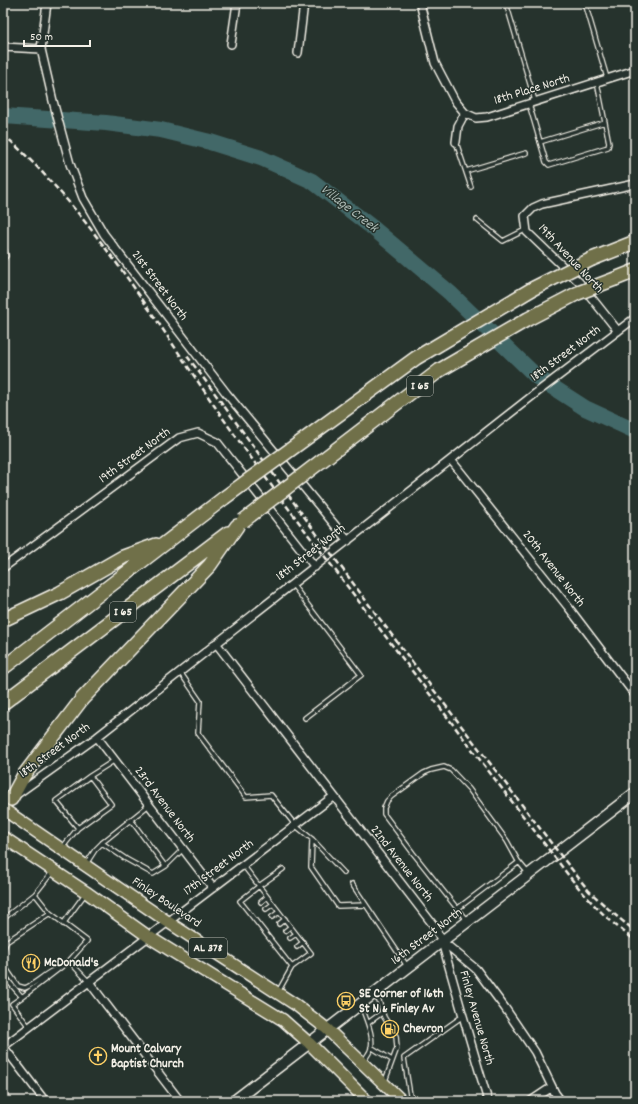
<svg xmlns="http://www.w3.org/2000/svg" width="638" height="1104" viewBox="0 0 638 1104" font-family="Dekko,sans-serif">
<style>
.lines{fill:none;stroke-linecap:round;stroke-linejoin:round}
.river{stroke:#436767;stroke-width:16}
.lane-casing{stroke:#f4f1e8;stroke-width:6}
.street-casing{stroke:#f4f1e8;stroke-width:10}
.secondary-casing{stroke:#f4f1e8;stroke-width:13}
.primary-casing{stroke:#f4f1e8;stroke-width:14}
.highway-casing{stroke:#f4f1e8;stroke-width:16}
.lane{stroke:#26332d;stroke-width:3.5}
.street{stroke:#26332d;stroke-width:7}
.secondary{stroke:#26332d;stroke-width:10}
.primary{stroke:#6f704a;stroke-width:11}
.highway{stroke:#6f704a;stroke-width:13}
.rail{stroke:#f4f1e8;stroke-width:2.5;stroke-dasharray:6 3;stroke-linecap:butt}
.highway-bridge-casing{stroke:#f4f1e8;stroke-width:16;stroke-linecap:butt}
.highway-bridge{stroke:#6f704a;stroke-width:13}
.labels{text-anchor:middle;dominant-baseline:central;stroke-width:3;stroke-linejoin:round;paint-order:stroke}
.shield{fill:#26332d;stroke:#b6b8b0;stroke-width:1}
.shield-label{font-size:12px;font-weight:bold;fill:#f4f1e8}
.street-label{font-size:13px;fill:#f4f1e8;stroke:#26332d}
.poi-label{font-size:13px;font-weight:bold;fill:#f4f1e8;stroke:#26332d;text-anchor:start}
.water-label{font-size:14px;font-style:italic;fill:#adbab4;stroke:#26332d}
</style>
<rect width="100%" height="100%" fill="#26332d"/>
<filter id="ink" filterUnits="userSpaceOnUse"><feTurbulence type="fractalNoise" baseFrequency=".025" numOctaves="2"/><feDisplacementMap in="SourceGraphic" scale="8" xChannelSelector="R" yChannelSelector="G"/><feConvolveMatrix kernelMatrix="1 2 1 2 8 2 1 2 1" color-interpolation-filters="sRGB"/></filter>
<g filter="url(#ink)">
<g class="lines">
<!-- river -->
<path class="river" d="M3,116L106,123L161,130L210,142L261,158L312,181L373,228L450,293L537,377L585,408L635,431"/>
<defs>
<path id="lane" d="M506,3L535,101
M585,3L607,78
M529,104L546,162L549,165L608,147L609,143L597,82
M456,142L471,187
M540,142L605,122
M466,171L526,153
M477,220L503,241L527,229
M3,250L5,251L6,256L3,260
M292,584L361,675L305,718
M180,672L200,701L198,733L246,797L271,795L296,826L312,839L344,873
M90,776L115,760
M131,820L165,866
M312,839L311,867L338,906L366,905
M102,843L126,859L153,874L166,866L183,849
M62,848L78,828L111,804L90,776L56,801L78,828
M86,864L95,850L103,842L149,805
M243,865L259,886L283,869
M352,884L407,966
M261,902L267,897
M266,909L273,904
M457,909L519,862
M272,917L279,912
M3,919L35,894
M467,921L413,853L384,814V808L387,801L392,796L424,773L431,770L444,767L451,770L469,789L507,841L518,861L528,873
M63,924L85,894
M279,924L285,919
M285,931L290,927
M290,938L296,934
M3,944L50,913
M297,947L303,942
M3,951L6,943
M69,961L89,982
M3,964L18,986L25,988C37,983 46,972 58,968
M3,975L22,997L69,961L87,941L50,913L35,894L53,871
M278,992L292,967L311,953L259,886L240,901L292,967
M374,995L379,1001L384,1017L396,1036L397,1048L385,1081
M22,997L12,1004L29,1027
M361,1005C365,1017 376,1039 370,1051C368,1055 365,1059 363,1062
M368,1023L383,1012
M371,1047L392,1060
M411,1101L404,1058L463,1016"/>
<path id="street" d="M47,3L41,49L53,101L70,164L83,198L104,234L227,394L348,541
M420,3L435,63L455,101L465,113
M231,44L237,3
M3,47L41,49
M298,53L304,3
M456,142L458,126L465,113L476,118L487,117L635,70
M618,331L579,282L527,232L525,216L533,208L542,204L635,184
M451,460L569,608L635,695
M3,568L179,438L198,433L217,442L315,567
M216,643L434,926L442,941L476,969L505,1008L535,1052L555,1093L561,1101
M97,737L213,888
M16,795L97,737L536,393L635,318
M442,942L463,1016L488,1101
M89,982L180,1101
M3,1046L45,1101
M3,1047L334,796
M531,1101L552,1087"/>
<path id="secondary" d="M234,1101L635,793"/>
<path id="primary" d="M3,809L168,922L296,1005L327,1029L402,1101
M3,837L86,892L149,937L283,1020L309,1043L367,1101"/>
<path id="highway" d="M592,259L635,242
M615,279L635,271
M3,620L60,593L123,557L156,545
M3,668L224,498
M3,703L228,533
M11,799L24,775L82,699L210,565L237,526"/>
</defs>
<!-- lane casing -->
<use href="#lane" class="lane-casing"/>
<!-- street casing -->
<use href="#street" class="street-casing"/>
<!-- secondary casing -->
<use href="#secondary" class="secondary-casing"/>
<!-- primary casing -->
<use href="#primary" class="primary-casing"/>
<!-- highway casing -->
<use href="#highway" class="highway-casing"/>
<!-- lane -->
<use href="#lane" class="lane"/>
<!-- street -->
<use href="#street" class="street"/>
<!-- secondary -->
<use href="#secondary" class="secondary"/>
<!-- primary -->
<use href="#primary" class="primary"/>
<!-- highway -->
<use href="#highway" class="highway"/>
<!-- rail -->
<path class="rail" d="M3,134C98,219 161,331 234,434C276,493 320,550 363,607C432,697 500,786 569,876C588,900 609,922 635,940
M187,356C236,421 282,487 330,552C404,653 482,752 558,852L589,891L614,914L635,931"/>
<defs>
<path id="highway-bridge" d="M224,498L416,358L534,288L592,259
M243,521L440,370L528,319L578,293L615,279"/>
</defs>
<!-- highway-bridge casing -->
<use href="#highway-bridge" class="highway-bridge-casing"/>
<!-- highway-bridge -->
<use href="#highway-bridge" class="highway-bridge"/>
</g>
</g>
<!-- icons -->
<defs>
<symbol id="restaurant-ring" viewBox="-11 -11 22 22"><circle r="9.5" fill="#26332d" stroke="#ffd166" stroke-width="1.5"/><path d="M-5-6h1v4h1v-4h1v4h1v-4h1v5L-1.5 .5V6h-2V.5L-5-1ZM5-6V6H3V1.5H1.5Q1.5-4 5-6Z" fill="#ffd166"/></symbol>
<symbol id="bus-ring" viewBox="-11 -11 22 22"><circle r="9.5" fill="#26332d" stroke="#ffd166" stroke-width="1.5"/><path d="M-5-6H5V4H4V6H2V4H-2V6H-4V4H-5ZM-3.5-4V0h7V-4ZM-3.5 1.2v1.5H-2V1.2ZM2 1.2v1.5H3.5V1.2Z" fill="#ffd166"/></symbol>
<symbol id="fuel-ring" viewBox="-11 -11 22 22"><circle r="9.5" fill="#26332d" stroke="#ffd166" stroke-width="1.5"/><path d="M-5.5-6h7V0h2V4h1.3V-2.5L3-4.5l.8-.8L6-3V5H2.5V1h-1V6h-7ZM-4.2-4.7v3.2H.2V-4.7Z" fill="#ffd166"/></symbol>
<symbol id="church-ring" viewBox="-11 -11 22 22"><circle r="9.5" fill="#26332d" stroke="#ffd166" stroke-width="1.5"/><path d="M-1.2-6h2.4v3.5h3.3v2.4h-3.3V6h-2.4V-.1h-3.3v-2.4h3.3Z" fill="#ffd166"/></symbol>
</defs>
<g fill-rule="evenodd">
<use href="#restaurant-ring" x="21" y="953" width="20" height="20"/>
<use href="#bus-ring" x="336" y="991" width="20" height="20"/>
<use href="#fuel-ring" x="380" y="1019" width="20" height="20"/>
<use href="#church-ring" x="88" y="1046" width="20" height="20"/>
</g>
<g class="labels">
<!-- shield labels -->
<g class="shield">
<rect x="407" y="376" width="26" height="20" rx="3"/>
<rect x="110" y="602" width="26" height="20" rx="3"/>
<rect x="189" y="938" width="38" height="20" rx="3"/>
</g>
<g class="shield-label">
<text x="420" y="386">I 65</text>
<text x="123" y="612">I 65</text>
<text x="208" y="948">AL 378</text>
</g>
<!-- street labels -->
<g class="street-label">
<text transform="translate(532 90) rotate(-17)">18th Place North</text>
<text transform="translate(570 259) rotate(47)">19th Avenue North</text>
<text transform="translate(159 286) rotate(53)">21st Street North</text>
<text transform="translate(566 354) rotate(-37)">18th Street North</text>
<text transform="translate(135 456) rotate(-36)">19th Street North</text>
<text transform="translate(311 553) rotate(-38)">18th Street North</text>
<text transform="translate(553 569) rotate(52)">20th Avenue North</text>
<text transform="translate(55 751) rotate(-36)">18th Street North</text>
<text transform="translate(164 805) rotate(53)">23rd Avenue North</text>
<text transform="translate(401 864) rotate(52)">22nd Avenue North</text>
<text transform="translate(219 868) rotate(-37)">17th Street North</text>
<text transform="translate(166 903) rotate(34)">Finley Boulevard</text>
<text transform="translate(427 937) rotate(-37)">16th Street North</text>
<text transform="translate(476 1018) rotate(74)">Finley Avenue North</text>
</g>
<!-- poi labels -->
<g class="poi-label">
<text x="44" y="963">McDonald's</text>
<text x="359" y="994">SE Corner of 16th<tspan x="359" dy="15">St N &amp; Finley Av</tspan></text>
<text x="403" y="1029">Chevron</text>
<text x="111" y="1049">Mount Calvary<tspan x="111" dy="15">Baptist Church</tspan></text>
</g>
<!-- water labels -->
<g class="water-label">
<text transform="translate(349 209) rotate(38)">Village Creek</text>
</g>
</g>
<!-- margin -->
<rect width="638" height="1104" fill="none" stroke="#26332d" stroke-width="16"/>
<rect x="8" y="8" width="622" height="1088" fill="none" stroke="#f4f1e8" stroke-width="1.5" filter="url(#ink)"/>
<!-- scale -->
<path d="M24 40v6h66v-6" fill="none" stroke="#f4f1e8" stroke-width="2"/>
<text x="30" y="40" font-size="12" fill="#f4f1e8" stroke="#26332d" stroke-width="3" paint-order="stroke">50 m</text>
</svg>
